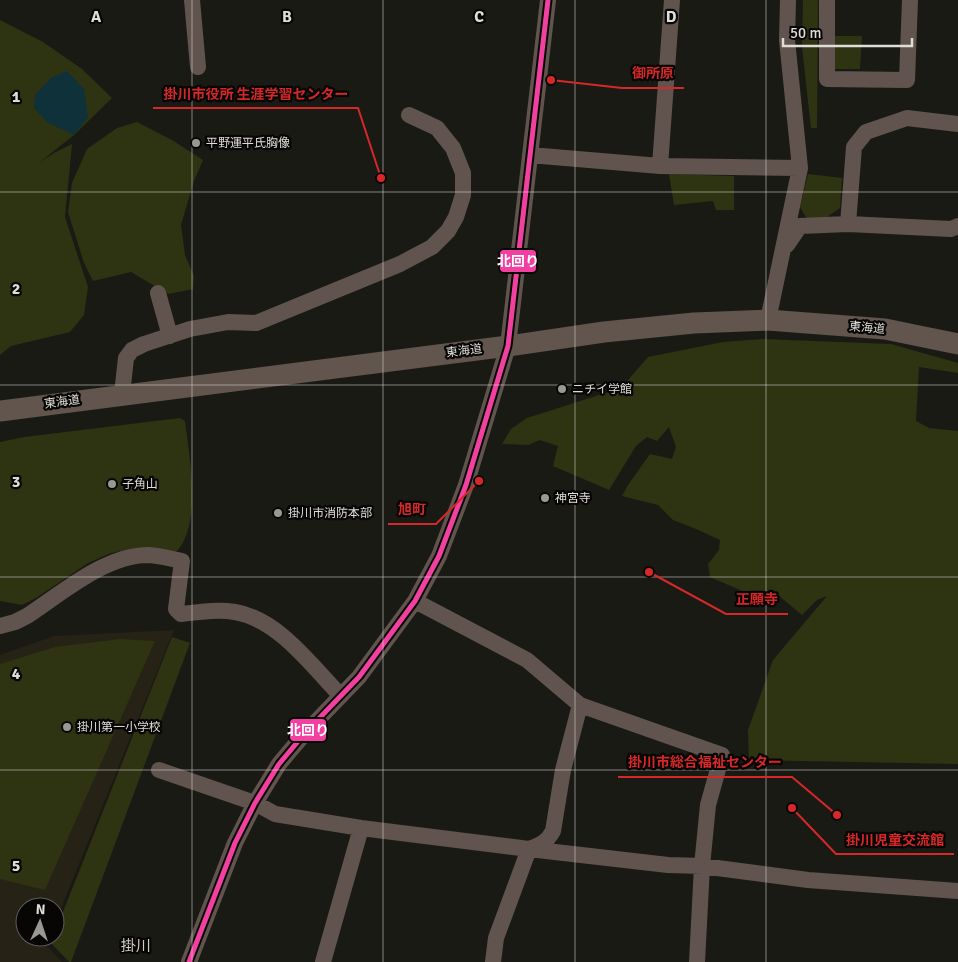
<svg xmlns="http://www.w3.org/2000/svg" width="958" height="962" viewBox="0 0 958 962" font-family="Signika,'Noto Sans JP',sans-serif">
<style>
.built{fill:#262215}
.green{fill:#2e3312}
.water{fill:#0e313a}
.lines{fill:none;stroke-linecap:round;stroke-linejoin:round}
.minor{stroke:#61544f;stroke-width:16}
.major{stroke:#61554e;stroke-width:21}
.bus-1-casing{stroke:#070604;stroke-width:9}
.bus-1{stroke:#f240a1;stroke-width:5}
.grid{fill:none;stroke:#deddd7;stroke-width:1;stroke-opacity:0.55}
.poi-dot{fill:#999993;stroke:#070604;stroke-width:2}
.labels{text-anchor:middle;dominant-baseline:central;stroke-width:4.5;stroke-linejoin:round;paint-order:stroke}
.poi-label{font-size:12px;fill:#deddd7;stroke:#070604;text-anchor:start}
.street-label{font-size:12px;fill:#deddd7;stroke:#070604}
.quarter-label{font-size:15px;fill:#d0ccc1;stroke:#070604}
.grid-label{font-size:16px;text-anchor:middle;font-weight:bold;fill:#deddd7;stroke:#070604;stroke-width:4.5;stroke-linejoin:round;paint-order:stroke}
.leader{fill:none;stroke:#d62828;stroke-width:2}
.callout-dot{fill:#d62828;stroke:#070604;stroke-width:2}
.callout-label{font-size:14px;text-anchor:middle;font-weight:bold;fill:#d62828;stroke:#070604;stroke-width:4.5;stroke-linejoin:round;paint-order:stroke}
.line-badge{stroke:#070604;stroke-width:2}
.badge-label{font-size:14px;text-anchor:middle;font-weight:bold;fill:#fff}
</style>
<rect width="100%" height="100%" fill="#1a1a15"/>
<!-- built -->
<path class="built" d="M174,630L55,923V907H25V937H49L46,945L62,962H0V655L54,636Z"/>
<!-- green -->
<path class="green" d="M803,0H818L817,128H811L802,47Z
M0,20L43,42L82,69L112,98L74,135L40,162L54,153L72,144L65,217L88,287L84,315L70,332L11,346L0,355Z
M833,36H862L860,69H832Z
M137,122L172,140L203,160L194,181L181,225L185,255L194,276L193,289L168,294L131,272L93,281L84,263L68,212L72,183L87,149L117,128Z
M669,174L734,176V210H716L713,201L674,205Z
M808,174L842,178L840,208L827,217L807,219L800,207Z
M762,339L891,344L958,363V373L919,367L916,421L929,428L958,431V764L749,760L748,730L773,660L827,596L817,600L802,615L778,595L770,603L710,577L708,564L719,550L720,540L696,529L673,520L658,505L622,496L628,485L650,454L672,459L676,447L669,427L657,441L647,437L636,446L609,490L553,466L558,446L540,440L528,445L502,444L511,429L527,418L621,388L648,357L723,342Z
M180,418L185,421C189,455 203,527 175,553L136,548L111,553L88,563L36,598L22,605L0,601V442L24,437Z
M172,637L190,643L71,962H69L51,943L53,937H55V932Z
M120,639L155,641L45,890L0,879V664L55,647Z"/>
<!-- water -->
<path class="water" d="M67,71L84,89L88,117L74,135L47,122L34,108L35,95L51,78Z"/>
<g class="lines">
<!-- minor -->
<path class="minor" d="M192,0L198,67
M827,0V79L907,80L910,0
M530,155L660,166L800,168
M660,166L672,0
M848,224L854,147L866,132L907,118L958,124
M787,245L800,226L848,224L951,229L958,226
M158,293L170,336
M768,320L800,168L787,40L788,0
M122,394L126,358L132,350L144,344L190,329L228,322L256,323L400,264L432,247L448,231L456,217L463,195V173L453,148L437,128L409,115
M415,601L527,660L580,705L722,755L708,805L702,866L808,880L958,891
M0,626L15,622L27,616C62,593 104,556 147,555C159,555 171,559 182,561L176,609L181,614C199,612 217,609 235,612C278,619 312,666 341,696
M159,770L255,803L275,814L361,828L529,849L668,865L702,866L697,962
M189,962L235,843L255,803L279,764L305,733L359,677L415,601L439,556L466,485L508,346L548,0
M323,962L361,828
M493,962L496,938L529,849C541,845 547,842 553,831L563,770L580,705"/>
<!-- major -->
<path class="major" d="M0,411L508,346L604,332L694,323L768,320L885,329L958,344"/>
<defs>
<path id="bus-1" d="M189,962L235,843L255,803L279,764L305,733L359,677L415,601L439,556L466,485L508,346L548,0"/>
</defs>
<!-- bus-1 casing -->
<use href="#bus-1" class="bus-1-casing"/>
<!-- bus-1 -->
<use href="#bus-1" class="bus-1"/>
</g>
<!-- grid -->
<path class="grid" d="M192,0V962M383,0V962M575,0V962M766,0V962M0,192H958M0,385H958M0,577H958M0,770H958"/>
<!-- markers -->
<g class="poi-dot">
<circle cx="196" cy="143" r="5"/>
<circle cx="562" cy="389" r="5"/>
<circle cx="112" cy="484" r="5"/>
<circle cx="545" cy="498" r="5"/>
<circle cx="278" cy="513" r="5"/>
<circle cx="67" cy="727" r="5"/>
</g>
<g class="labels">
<!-- poi labels -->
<g class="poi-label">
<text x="206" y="143">平野運平氏胸像</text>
<text x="572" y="389">ニチイ学館</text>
<text x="122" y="484">子角山</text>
<text x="555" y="498">神宮寺</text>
<text x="288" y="513">掛川市消防本部</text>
<text x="77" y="727">掛川第一小学校</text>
</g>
<!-- street labels -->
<g class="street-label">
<text transform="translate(867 328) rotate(5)">東海道</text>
<text transform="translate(464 351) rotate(-7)">東海道</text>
<text transform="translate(62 402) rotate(-8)">東海道</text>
</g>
<!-- quarter labels -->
<g class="quarter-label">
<text x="136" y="946">掛川</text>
</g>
</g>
<g class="grid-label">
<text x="96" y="22">A</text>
<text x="287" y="22">B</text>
<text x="479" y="22">C</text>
<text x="671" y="22">D</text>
<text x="16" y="102">1</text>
<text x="16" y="294">2</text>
<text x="16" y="487">3</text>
<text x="16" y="679">4</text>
<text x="16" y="871">5</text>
</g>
<!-- callouts -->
<path class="leader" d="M551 80L622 88H684M381 178L358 108H153M479 481L436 524H388M649 572L726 614H788M837 815L792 777H618M792 808L836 854H954"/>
<g class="callout-dot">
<circle cx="551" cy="80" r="5"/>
<circle cx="381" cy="178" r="5"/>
<circle cx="479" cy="481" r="5"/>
<circle cx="649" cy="572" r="5"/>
<circle cx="837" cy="815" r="5"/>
<circle cx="792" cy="808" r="5"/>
</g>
<g class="callout-label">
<text x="653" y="78">御所原</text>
<text x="256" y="99">掛川市役所 生涯学習センター</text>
<text x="412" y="514">旭町</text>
<text x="757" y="604">正願寺</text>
<text x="705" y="767">掛川市総合福祉センター</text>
<text x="895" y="845">掛川児童交流館</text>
</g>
<g class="line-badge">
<rect x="499" y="249" width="38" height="24" rx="5" fill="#f240a1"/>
<rect x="289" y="718" width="38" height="24" rx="5" fill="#f240a1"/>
</g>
<g class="badge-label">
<text x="518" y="266">北回り</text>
<text x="308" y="735">北回り</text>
</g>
<!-- north arrow -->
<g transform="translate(40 922) rotate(3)"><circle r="24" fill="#070604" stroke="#5d5c58"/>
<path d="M0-4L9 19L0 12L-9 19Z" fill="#999993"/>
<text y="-8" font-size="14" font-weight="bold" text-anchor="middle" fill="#deddd7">N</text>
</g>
<!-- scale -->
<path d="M783 38v8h129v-8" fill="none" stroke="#deddd7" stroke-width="2.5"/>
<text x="790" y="38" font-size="15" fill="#deddd7" stroke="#070604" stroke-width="4" paint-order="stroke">50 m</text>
</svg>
